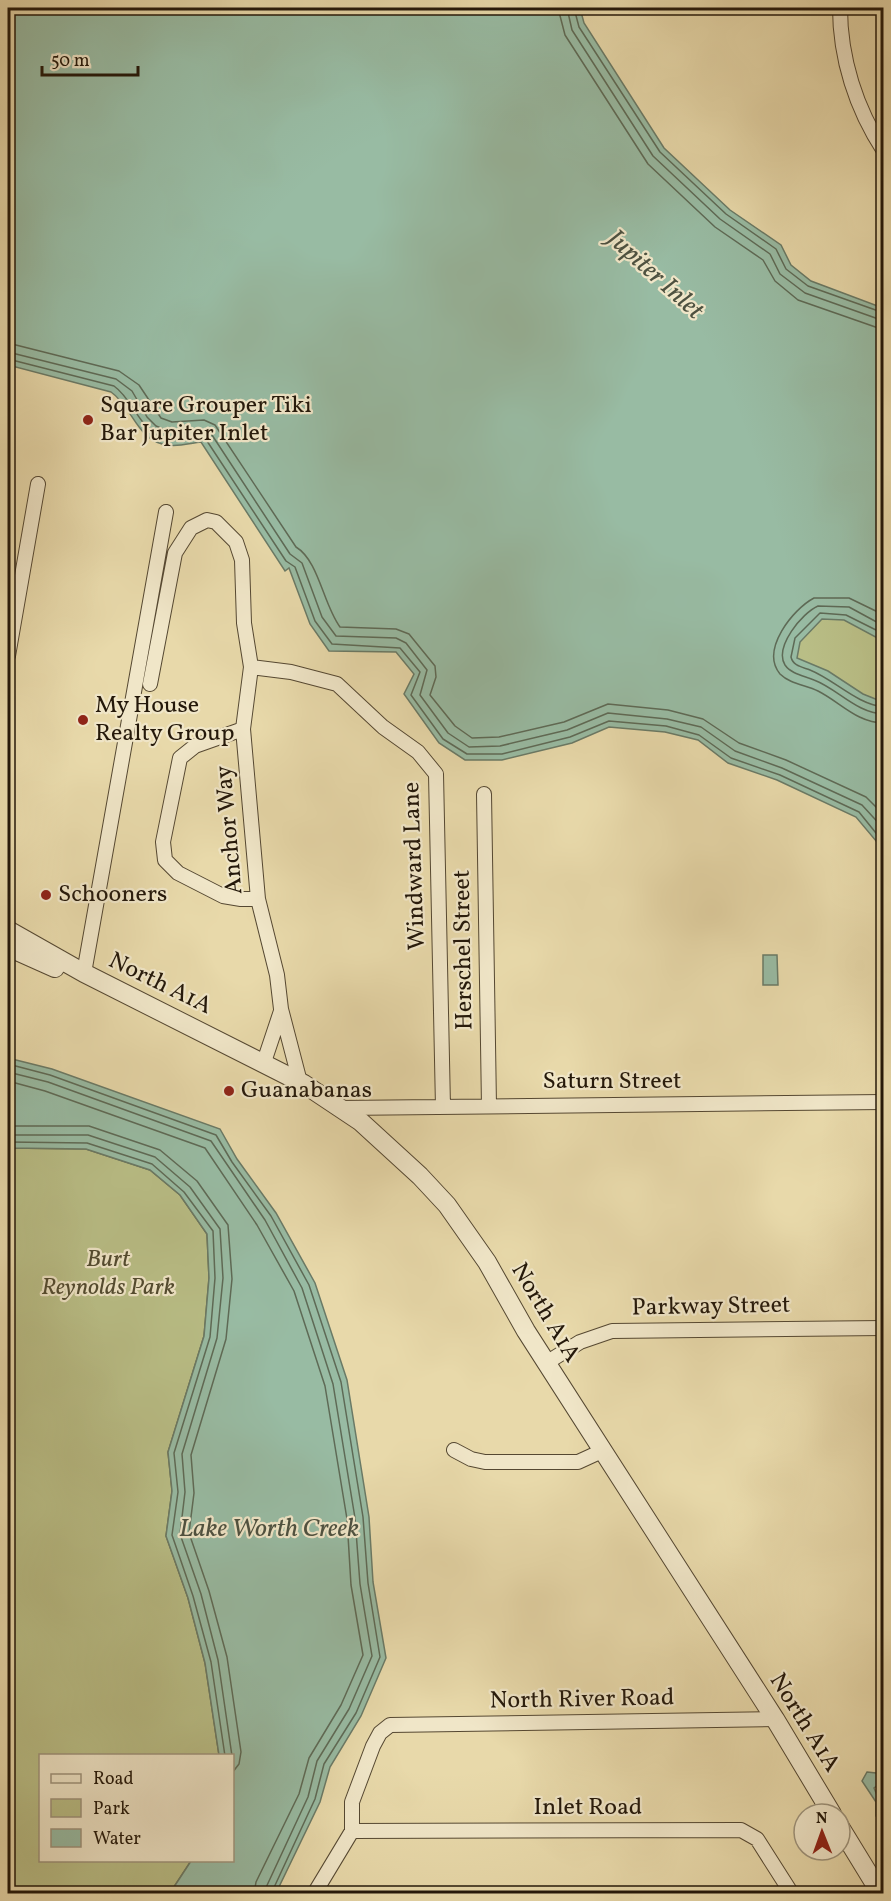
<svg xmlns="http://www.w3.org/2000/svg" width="891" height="1901" viewBox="0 0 891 1901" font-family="Vollkorn,serif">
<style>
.green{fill:#b9be86;stroke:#6e6b48;stroke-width:1.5}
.water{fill:#98bba3;stroke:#6a7a66;stroke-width:1.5}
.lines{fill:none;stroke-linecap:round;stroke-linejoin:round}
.shore{stroke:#5e6a56;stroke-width:1.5}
.minor-casing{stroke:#554832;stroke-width:16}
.tertiary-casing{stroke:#554832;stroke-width:20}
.minor{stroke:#f0e6c8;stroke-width:14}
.tertiary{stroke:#f0e6c8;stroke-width:18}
.poi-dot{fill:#8f2418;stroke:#f0e6c8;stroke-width:2}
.labels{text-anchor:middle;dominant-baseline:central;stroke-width:4.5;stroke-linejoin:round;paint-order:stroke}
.poi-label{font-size:24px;fill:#24180a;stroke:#f0e6c8;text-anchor:start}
.street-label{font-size:24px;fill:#24180a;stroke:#f0e6c8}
.park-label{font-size:24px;font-style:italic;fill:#514a2f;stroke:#f0e6c8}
.water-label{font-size:26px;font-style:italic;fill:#4d5140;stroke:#f0e6c8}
</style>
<rect width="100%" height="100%" fill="#e8d9aa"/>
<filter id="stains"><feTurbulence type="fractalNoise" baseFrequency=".00333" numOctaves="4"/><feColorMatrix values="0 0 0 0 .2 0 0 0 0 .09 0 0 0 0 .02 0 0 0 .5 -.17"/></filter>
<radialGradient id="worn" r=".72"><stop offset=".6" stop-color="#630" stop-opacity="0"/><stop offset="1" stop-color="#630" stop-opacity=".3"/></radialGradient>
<!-- green -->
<path class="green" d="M821,618L844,619L883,640V703L840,685L796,659L798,642Z
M8,1148L86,1149L150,1170L180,1195L207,1234L209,1278L204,1336L168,1452L172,1491L166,1536L188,1598L205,1663L219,1755L40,1756V1860L191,1861L170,1893L8,1894Z"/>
<!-- water -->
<path class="water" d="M8,8H580L584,23L664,148L730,210L781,245L791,265L811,281L883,308V641L844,620L822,619L800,642L797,658L828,671L863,694L883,702V862L877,842L856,817L777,780L728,763L698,740L665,732L609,727L572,743L502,760H465L439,743L404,694L414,674L396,652L329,651L310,624L289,568L285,571L201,442C191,443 178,447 168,445C137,442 133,407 111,392L8,365Z
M763,955H777L778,985H763Z
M8,1058L52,1069L220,1129L237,1159L276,1213L315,1283L347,1380L369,1517L373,1582L386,1658L361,1716L330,1767L320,1802L276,1893H170L191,1861L232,1860V1756L219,1755L205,1663L188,1598L166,1536L172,1491L168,1452L204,1336L209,1278L207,1234L180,1195L150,1170L86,1149L8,1148Z
M867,1772L876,1773L883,1780V1787L878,1785L874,1788L877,1795H883V1823L876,1816V1802L862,1781Z"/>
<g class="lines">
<!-- shore -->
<path class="shore" d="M558,8L565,35L648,164L715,227L763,260L775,281L798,300L884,330
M567,8L572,30L653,156L720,219L770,254L780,274L805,293L884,321
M574,8L579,27L660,152L726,214L776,249L786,269L808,286L884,313
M8,343L119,371L139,385L161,418L172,422L204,420L215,425L296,547C319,561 323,604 340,627L396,629L409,634L435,666L436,677L430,695L455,726L472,738L499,737L564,722L608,704L668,710L703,719L739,743L786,760L866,797L884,815
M8,352L116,379L132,391L147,417L156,426L170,432L201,429L210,432L290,554L302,563L322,617L336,636L396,638L406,643L427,670L420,695L448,733L469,747L500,746L567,730L608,713L667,719L701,727L735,751L782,768L862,805L884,829
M8,359L114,386C135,401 139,432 167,439C179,442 193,434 205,438L286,561L295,567L315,621L332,644L400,648L420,672L411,695L443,739L467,754H502L570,737L609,721L666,726L699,735L731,758L780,775L859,812L884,843
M884,615L849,598H814C793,609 760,650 780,674C790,684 806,685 818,691C840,702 857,723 884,723
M884,626L849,607L818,606C802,613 774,647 785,665C791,674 805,676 814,680C838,689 856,713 884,714
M884,634L846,615L820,613L795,638L791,657C793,666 802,667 810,670C835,680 856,704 884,707
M8,1064L50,1075L216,1135L232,1162L271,1216L309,1285L341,1382L363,1517L368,1583L380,1657L356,1713L324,1764L315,1799L271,1894
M8,1072L48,1082L211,1141L265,1220L302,1288L333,1384L355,1518L360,1584L372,1656L349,1709L317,1761L308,1797L263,1894
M8,1081L45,1091L205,1148L257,1225L294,1291L325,1386L347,1519L351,1585L363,1655L341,1705L309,1758L299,1794L256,1882L254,1894
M8,1126H89L160,1150L197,1181L228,1225L232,1279L226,1339L191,1455L194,1493L189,1533L209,1591L227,1657L241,1752L239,1764L232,1773
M8,1135H88L155,1157L190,1187L220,1229L223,1278L217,1338L182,1454L185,1492L180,1534L201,1594L218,1660L232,1756
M8,1142L87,1143L152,1164L184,1192L213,1231L215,1278L210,1337L174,1453L178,1492L172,1535L193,1596L211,1662L225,1756"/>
<defs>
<path id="minor" d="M840,8C840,58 856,109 884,151
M8,656L38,484
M251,667L291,672L337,684L383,727L418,752L436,774L443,1107
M150,684L175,553L191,528L207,520L216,522L236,542L242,560L244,623L251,667L243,729L258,899L277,975L281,1009L300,1082
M243,729L195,746L180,758L163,842L165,860L178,873L223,896L241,899H258
M484,794L489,1106
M84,973L166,512
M264,1062L281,1011
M341,1108L884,1102
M546,1363L580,1342L612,1331L884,1328
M454,1450L471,1459L485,1462H578L602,1451
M352,1831L741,1830L757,1839L792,1894
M314,1894L352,1831V1802L373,1746L380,1733L390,1725L775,1719"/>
<path id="tertiary" d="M8,930L84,973L304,1084L361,1122L420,1176L447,1205L487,1262L526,1331L775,1719L832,1814
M8,947L55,968
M840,1827L881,1894"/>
</defs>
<!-- minor casing -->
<use href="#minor" class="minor-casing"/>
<!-- tertiary casing -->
<use href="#tertiary" class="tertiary-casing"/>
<!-- minor -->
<use href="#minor" class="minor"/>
<!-- tertiary -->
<use href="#tertiary" class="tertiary"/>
</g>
<!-- markers -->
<g class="poi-dot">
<circle cx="88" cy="420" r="6"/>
<circle cx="83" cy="720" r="6"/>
<circle cx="46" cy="895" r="6"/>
<circle cx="229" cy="1091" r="6"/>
</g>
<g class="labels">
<!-- poi labels -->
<g class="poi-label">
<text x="100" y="406">Square Grouper Tiki<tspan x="100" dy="28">Bar Jupiter Inlet</tspan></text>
<text x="95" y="706">My House<tspan x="95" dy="28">Realty Group</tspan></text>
<text x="58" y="895">Schooners</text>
<text x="241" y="1091">Guanabanas</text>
</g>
<!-- street labels -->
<g class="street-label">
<text transform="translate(230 830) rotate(-95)">Anchor Way</text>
<text transform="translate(415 866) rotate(-92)">Windward Lane</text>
<text transform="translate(464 950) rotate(-91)">Herschel Street</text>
<text transform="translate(160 984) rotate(26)">North A1A</text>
<text x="612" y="1082">Saturn Street</text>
<text transform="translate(711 1307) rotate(-1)">Parkway Street</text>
<text transform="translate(545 1313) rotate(59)">North A1A</text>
<text transform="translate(582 1700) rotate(-1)">North River Road</text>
<text transform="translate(804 1723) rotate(58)">North A1A</text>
<text x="588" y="1808">Inlet Road</text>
</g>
<!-- park labels -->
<g class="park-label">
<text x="108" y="1260">Burt<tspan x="108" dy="28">Reynolds Park</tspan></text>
</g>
<!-- water labels -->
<g class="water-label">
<text transform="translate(655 275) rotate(42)">Jupiter Inlet</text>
<text x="269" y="1529">Lake Worth Creek</text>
</g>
</g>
<!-- margin -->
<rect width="891" height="1901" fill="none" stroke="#e8d9aa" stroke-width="30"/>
<rect x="9" y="9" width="873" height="1883" fill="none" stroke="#24180a" stroke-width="3"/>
<rect x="15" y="15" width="861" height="1871" fill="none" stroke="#24180a" stroke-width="1.5"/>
<!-- legend -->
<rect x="39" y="1754" width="195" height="108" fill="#f0e6c8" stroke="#9e947c" stroke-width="1.5"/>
<rect x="51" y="1774" width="30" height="9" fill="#f0e6c8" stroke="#9e947c" stroke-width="1.5"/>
<text x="93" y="1784" font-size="18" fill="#24180a">Road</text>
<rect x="51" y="1799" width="30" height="18" fill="#b9be86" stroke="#9e947c" stroke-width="1.5"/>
<text x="93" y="1814" font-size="18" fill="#24180a">Park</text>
<rect x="51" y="1829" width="30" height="18" fill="#98bba3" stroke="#9e947c" stroke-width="1.5"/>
<text x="93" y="1844" font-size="18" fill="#24180a">Water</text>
<!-- north arrow -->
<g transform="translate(822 1832) rotate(359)"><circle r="28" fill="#f0e6c8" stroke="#9e947c" stroke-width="1.5"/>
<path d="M0-4.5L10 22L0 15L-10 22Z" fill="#8f2418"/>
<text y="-9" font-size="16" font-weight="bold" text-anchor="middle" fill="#24180a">N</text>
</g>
<!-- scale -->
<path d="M42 66v9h96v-9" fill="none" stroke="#24180a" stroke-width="3"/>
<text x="51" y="66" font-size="18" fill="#24180a" stroke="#f0e6c8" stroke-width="4.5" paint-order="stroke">50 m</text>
<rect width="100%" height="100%" filter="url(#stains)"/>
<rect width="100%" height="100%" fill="url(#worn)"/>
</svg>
